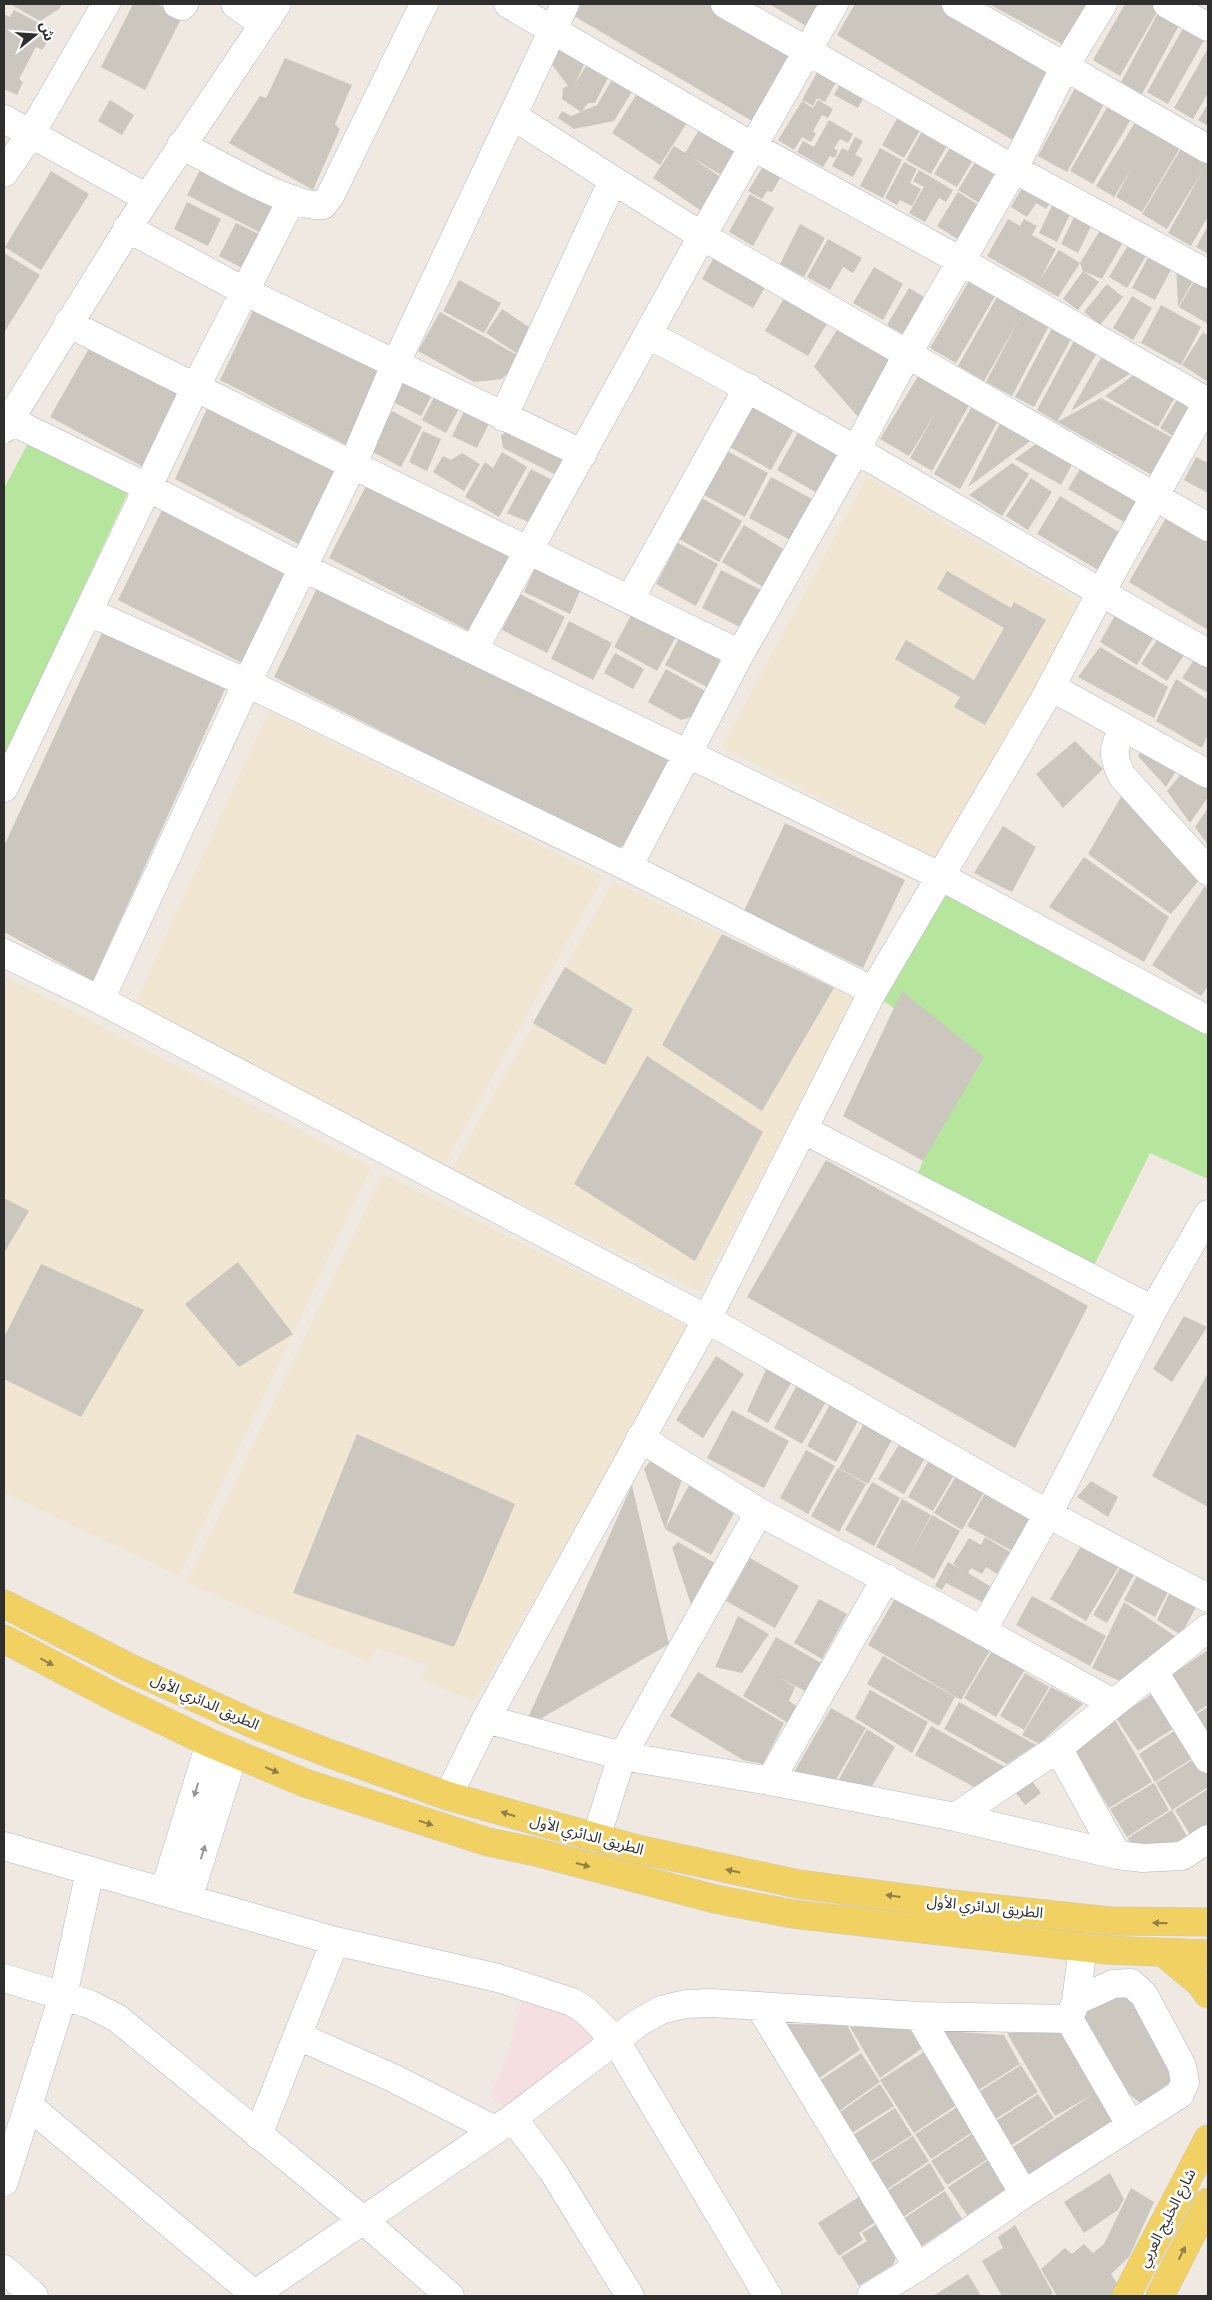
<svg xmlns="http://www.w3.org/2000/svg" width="1212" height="2300" viewBox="0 0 1212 2300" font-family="Signika,'Noto Sans Arabic',sans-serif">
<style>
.education{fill:#f0e6d1}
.medical{fill:#f5dfe0}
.green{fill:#b6e59e}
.building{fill:#cbc7bf}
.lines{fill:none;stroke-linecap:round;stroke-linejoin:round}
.minor-casing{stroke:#b4b7c1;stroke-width:29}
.major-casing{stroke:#c9c9c9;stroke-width:29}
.minor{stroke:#fff;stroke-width:28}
.major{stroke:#f2d163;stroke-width:28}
.oneway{fill:#908048}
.oneway2{fill:#969696}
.labels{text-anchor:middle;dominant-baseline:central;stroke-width:5;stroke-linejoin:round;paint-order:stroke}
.street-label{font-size:15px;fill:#2e2e2e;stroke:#fff}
</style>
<rect width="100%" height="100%" fill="#efe9e1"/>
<!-- education -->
<path class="education" d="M867,477L1085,605L941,861L722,747Z
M269,711L603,877L445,1163L132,1010Z
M613,882L856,999L700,1292L452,1169Z
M4,976L371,1167L179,1576L4,1492Z
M383,1174L691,1328L475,1701L422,1680L426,1664L377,1648L369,1662L187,1583Z"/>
<!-- medical -->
<path class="medical" d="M525,1992L568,2010L601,2039L514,2113L490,2096L512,2046L510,2044Z"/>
<!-- green -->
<path class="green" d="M31,438L129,490L4,758V488Z
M940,876L1208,1024V1179L1150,1153L1090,1273L913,1184L968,1059L875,995Z"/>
<!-- building -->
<path class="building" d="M10,4H62L59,9L40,21Z
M133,4H157L182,17L145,90L101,67Z
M581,4H709L796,53L759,125L574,16Z
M769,4H827L813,30Z
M855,4H938L1059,73L1021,145L837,35Z
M989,4H1098L1073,50Z
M1125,4L1161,5L1120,76L1093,60Z
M1160,9L1182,20L1142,94L1121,82Z
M14,10L49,28L50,38L42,50L36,47L19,79L23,82L17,95L4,89V14L10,17Z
M1186,23L1207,35L1168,104L1147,92Z
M561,38L590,52L575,84L592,56L613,68L595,103H588L582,111L597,105L616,73L636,85L614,121L574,129L558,118L562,111L571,116L581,112L562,99L563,88L568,86L550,62Z
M1208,48V93L1193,119L1174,108Z
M285,58L352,85L335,124L340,129L313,190L229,143L260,96L266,98Z
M821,65L840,75L825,102L817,98L813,106L802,100Z
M844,76L868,89L858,108L834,95Z
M1080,79L1109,95L1067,172L1038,156Z
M644,83L743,143L723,176L691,157L725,180L703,212L653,178L674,146L685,153L699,130L692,115L660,165L612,133Z
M1112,99L1135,112L1093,184L1070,171Z
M110,100L134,115L122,135L98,121Z
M818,100L833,109L828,118L822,115L813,131L816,134L811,142L802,137L794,150L778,140L802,101L813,108Z
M1208,104V126L1198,120Z
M902,110L924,123L904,158L882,145Z
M1139,116L1183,143L1142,212L1116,197L1130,171L1114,197L1096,186Z
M829,120L853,134L848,143L840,139L834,148L838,151L835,158L830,156L823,167L797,152L803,141L814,147Z
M927,122L952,137L931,174L906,160Z
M855,137L863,141L855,155L863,159L853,177L832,166L842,148L848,151Z
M956,138L978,151L957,187L934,174Z
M1185,142L1208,157V216L1191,246L1168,233L1203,170L1167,229L1142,214Z
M880,148L902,160L883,198L860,186Z
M980,154L1006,170L984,206L958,190Z
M204,162L276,199L259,232L187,195Z
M904,162L917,169L910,183L921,189L912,206L900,200L897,205L885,198Z
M765,163L783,173L772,192L767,191L762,199L748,191Z
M919,170L953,190L946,202L939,198L925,222L909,213L924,187L913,181Z
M51,171L89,194L41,270L5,247Z
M1027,179L1054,196L1046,209L1036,203L1027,217L1011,207Z
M958,192L980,206L959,240L937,226Z
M750,194L774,208L753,246L729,232Z
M1057,195L1075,203L1057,242L1039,233Z
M187,202L221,219L208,246L174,229Z
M1076,213L1093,222L1078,253L1061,244Z
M1008,219L1020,226L1024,219L1037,226L1032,235L1056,249L1039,281L1059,250L1080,263L1058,297L987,256Z
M236,223L261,235L244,269L219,256Z
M800,224L825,238L804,277L780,264Z
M1104,224L1126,237L1102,279L1083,271L1099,282L1078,310L1063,299L1083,271L1080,263Z
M1208,226V254L1196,247Z
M828,239L862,258L853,273L843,267L830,290L807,277Z
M1131,240L1149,251L1127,288L1109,277Z
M719,248L771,277L753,308L702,279Z
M1152,250L1175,262L1155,300L1132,288Z
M4,253L40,275L5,331L4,330Z
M1176,263L1197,274L1178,307Z
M874,267L903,284L883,320L853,303Z
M973,274L999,289L956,363L930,348Z
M1198,275L1208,281V324L1179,307Z
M459,280L501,303L484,333L443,311Z
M1107,284L1123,297L1100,325L1084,312Z
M790,288L833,313L808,356L765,331Z
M909,288L934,303L913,340L887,325Z
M1001,290L1053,318L1012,396L986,382L1018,321L984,381L958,366Z
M1132,296L1152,308L1133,340L1113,328Z
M256,304L387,368L350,447L220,380Z
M1161,305L1201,327L1181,365L1141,343Z
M502,309L535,331L519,355L486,333Z
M440,312L517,355L515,365L502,379L474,382L418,351Z
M1057,319L1076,330L1034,407L1015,397Z
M843,320L895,352L860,419L814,367Z
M1203,332L1208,336V382L1182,365Z
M1078,333L1101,346L1057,422L1037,410Z
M99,345L186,391L149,470L50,417L88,350Z
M1106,349L1139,368L1071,411Z
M923,368L973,398L932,471L910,458L935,414L909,456L880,439Z
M1142,369L1179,390L1158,427L1105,396Z
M406,376L434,391L421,416L393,402Z
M438,390L462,403L446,433L422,420Z
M1182,391L1201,403L1179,440L1160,428Z
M1101,398L1180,442L1159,479L1057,422Z
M976,399L1002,414L960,489L934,474Z
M754,400L797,424L771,470L728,446Z
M209,404L342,468L306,548L175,479Z
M467,405L492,417L477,448L452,436Z
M392,411L422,427L401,467L371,451Z
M1004,415L1041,433L968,487Z
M510,427L568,456L558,476L503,448L501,436Z
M800,429L842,453L819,494L777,470Z
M423,431L441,439L427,471L409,462Z
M1043,439L1076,457L1061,485L1015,459Z
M725,450L768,473L745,517L702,494Z
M502,452L527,467L499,517L465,497L485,462L493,468Z
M462,453L480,464L464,491L433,472L443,456L451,460Z
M1196,457L1208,463V493L1184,480Z
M1084,462L1145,499L1129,525L1068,489Z
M1012,463L1029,474L1002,516L969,495Z
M531,469L558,483L533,524L507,513Z
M771,477L814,500L792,541L749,518Z
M1031,478L1052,492L1028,530L1006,516Z
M369,480L513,555L473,633L329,558Z
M1060,496L1127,537L1105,574L1037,534Z
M702,498L742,521L719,562L679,539Z
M164,506L296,573L246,665L118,600Z
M1170,511L1208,532V630L1129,582Z
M744,525L785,550L763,587L722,562Z
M678,543L718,564L696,606L656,584Z
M537,563L583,584L570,614L524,592Z
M721,570L761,590L742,628L702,608Z
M947,571L1011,608L1014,602L1046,620L985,725L954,707L960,697L895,659L906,640L974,680L1004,628L937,589Z
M319,584L675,758L630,842L616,849L274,677Z
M520,594L565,617L547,653L502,630Z
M635,608L678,633L657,671L614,647Z
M1118,610L1156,633L1137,665L1100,642Z
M569,621L612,643L593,680L551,659Z
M682,632L724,653L707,687L665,665Z
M102,633L225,689L93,981L4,932V846Z
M1159,637L1186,652L1167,681L1141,664Z
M1100,647L1168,687L1154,718L1078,677Z
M615,653L644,669L633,689L604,673Z
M1197,655L1208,662V693L1182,678Z
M666,669L707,692L694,716L681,720L648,702Z
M1176,679L1208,700V734L1202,748L1156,721Z
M1075,741L1103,769L1063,808L1036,774Z
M1145,746L1179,766L1166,787L1138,756Z
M1185,769L1208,781V797L1190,823L1167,791Z
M1125,790L1200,879L1171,914L1088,854Z
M1208,808V845L1195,827Z
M785,823L905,880L863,968L744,911Z
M1003,826L1036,847L1012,892L974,873Z
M1084,857L1169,917L1144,962L1049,907Z
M1205,886L1208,890V986L1201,996L1152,965Z
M722,934L834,988L762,1111L662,1045Z
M565,967L633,1009L605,1065L533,1023Z
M902,991L984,1057L923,1161L843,1116Z
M647,1056L763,1132L695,1261L574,1184Z
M826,1160L1088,1306L1015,1448L747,1297Z
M4,1198L29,1211L4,1253Z
M238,1262L293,1334L239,1367L185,1304Z
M41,1264L144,1310L81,1417L4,1379V1337Z
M1184,1316L1207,1327L1172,1382L1153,1369Z
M716,1356L744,1374L703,1438L676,1420Z
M769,1363L794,1378L768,1423L747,1411Z
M1208,1373V1507L1152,1476Z
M800,1379L829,1396L802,1444L774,1428Z
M832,1401L860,1417L836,1462L807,1446Z
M732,1410L789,1441L764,1488L707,1458Z
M866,1420L894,1436L868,1484L839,1468Z
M357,1434L515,1504L454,1647L293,1593Z
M903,1438L928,1453L904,1494L878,1479Z
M806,1450L835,1466L808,1514L780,1498Z
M932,1455L957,1470L933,1511L908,1497Z
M651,1460L683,1476L665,1529L692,1480L738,1506L711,1555L665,1529L644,1469Z
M838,1468L866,1484L839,1532L811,1516Z
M959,1471L987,1487L962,1530L934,1513Z
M1091,1481L1118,1497L1108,1517L1077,1497Z
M872,1482L900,1498L874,1546L845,1530Z
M632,1485L669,1644L523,1729Z
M989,1486L1043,1515L1021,1556L967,1526Z
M902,1499L931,1515L911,1552L932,1515L960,1531L934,1579L876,1547Z
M985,1537L1018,1557L1015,1561L1007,1556L997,1574L986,1567L982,1574L971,1568L968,1573L993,1588L984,1603L946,1583L942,1590L935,1586L948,1562L964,1571L953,1564L969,1538L981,1545Z
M1084,1541L1121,1563L1086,1621L1050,1599Z
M678,1542L720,1566L697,1622L672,1548Z
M750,1558L799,1586L775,1628L726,1601Z
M1122,1564L1136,1571L1107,1623L1093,1615Z
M1138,1574L1169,1590L1155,1617L1124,1600Z
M1170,1592L1196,1607L1181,1635L1157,1620Z
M897,1595L991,1649L961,1700L868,1645Z
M1032,1596L1106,1636L1090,1666L1016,1625Z
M819,1599L847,1614L822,1659L794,1643Z
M1124,1602L1178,1638L1124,1683L1092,1668Z
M738,1616L769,1634L742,1673L715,1667Z
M776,1637L821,1663L805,1691L778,1677L795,1687L789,1701L799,1708L790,1724L743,1696Z
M993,1649L1025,1669L996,1717L964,1698Z
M1208,1650V1705L1195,1713L1168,1677Z
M883,1656L955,1697L939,1726L867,1684Z
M698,1672L784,1723L763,1764L743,1760L670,1716Z
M1025,1673L1049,1687L1024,1730L1000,1716Z
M1051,1687L1083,1704L1039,1744L1022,1735Z
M870,1690L928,1722L912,1753L855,1718Z
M1158,1690L1179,1725L1138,1751L1116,1718Z
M959,1702L1036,1745L1007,1764L944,1729Z
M1208,1707V1736L1195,1715Z
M831,1708L866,1728L834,1783L793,1774Z
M1115,1720L1152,1782L1109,1808L1073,1748Z
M931,1726L1005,1767L976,1788L915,1755Z
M1179,1728L1196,1756L1155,1782L1139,1754Z
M867,1729L895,1747L872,1786L838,1781Z
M1197,1757L1208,1775V1787L1172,1810L1189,1840L1132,1847L1128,1838L1172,1810L1156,1783Z
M1031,1780L1041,1793L1025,1805L1015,1792Z
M1154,1783L1169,1810L1127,1837L1110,1809Z
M1208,1789V1825L1191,1836L1175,1810Z
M1127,1989L1178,2077L1140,2103L1122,2088L1077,2012Z
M783,2024L847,2025L860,2050L818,2079Z
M850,2027H912L924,2047L880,2078Z
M944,2031L1004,2035L1020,2064L977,2091Z
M1064,2031L1116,2114L1102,2131L1026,2179L1010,2149L1092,2095L1055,2116L1007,2033Z
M924,2052L958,2104L914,2133L880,2080Z
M861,2053L880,2082L839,2111L819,2081Z
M1021,2065L1038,2092L994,2120L977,2093Z
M880,2084L894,2106L852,2133L840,2112Z
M1038,2094L1054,2118L1010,2146L994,2122Z
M959,2106L974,2131L931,2159L915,2134Z
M895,2108L912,2135L867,2164L850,2137Z
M975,2132L991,2157L947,2185L931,2161Z
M913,2136L929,2161L883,2192L868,2165Z
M990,2159L1009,2187L967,2215L948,2187Z
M930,2163L945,2189L900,2219L884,2193Z
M1110,2173L1124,2199L1118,2210L1084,2233L1064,2202Z
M1131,2188L1154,2202L1129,2257L1111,2274L1123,2292L1120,2296H1057L1041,2269L1065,2248L1072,2254L1084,2244L1093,2253L1104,2244Z
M945,2191L962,2219L917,2249L900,2221Z
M862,2195L878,2220L859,2233L863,2240L839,2256L818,2223Z
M880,2222L898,2251L893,2265L859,2286L841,2257L867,2241L862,2233Z
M1015,2225L1053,2293L1050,2296H1002L982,2261L1003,2248L998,2237Z
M968,2274L981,2296H933Z"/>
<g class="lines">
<defs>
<path id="minor" d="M177,4L182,6L184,4
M235,4L263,24
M508,4L754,147L961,261L1208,402
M725,4L1014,169L1208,274
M956,4L1208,149
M1167,4L1208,27
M4,119L147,198
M181,145C212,160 292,209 323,205L330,196L424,4
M4,173L30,135L106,4
M613,180L702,236L1208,527
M127,228L246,292L583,454
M68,323C290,437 516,543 740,654
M649,335C839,435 1020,549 1208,653
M503,417L613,180L513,116
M9,420L149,488L304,568L940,876L1208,1020
M4,429L147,198L277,4
M630,599L748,387
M89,612L247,683L628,867
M474,649L702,236L834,4
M1051,687L1208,774
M1124,728C1112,748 1112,755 1122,776L1208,871
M4,788L195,388L292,199
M4,953L100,1000L707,1319L1048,1514L1208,1598
M873,991L628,867L740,654L856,450L908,353L1014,169L1065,66L1103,4
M100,1000L247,683L353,464L395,365L565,4
M804,1130L1153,1310
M640,1438L759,1512L939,1607L1113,1703
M982,1631L1048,1514L1153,1310L1208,1214
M1154,1672L1208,1759
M486,1719L622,1756L770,1781L955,1817L1117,1855L1143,1858L1182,1856L1208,1839
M1058,1748L1117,1855
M770,1781L886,1578
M448,1796L486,1719L707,1319L873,991L1044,700L1100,594L1208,401
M955,1817L1058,1748L1208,1628
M596,1838L622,1756L759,1512
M4,1846L335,1941L498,1978L572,2002L585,2010L616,2041L768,2296
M164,1892L210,1743
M188,1899L234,1753
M4,1978L89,2004L117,2018L363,2220L450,2296
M760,2007L918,2267
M919,2016L1024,2194
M1069,2019L1131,2126
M298,2036L393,2078L495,2130
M29,2106L254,2294
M513,2118L552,2170L630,2296
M258,2135L335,1941
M4,2182L63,1996L90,1871
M4,2269L34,2296
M252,2296L513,2118L638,2023L661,2010L685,2004L711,2003L919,2016L1069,2019L1076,2001L1083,1947
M871,2296L918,2267L1024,2194L1180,2094L1185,2082L1182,2066L1144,1995L1131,1983L1113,1984L1076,2001"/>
<path id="major" d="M4,1604L130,1668L258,1726L328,1753L448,1796L637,1849L798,1884L951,1904L1110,1921L1208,1922
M4,1639L116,1698L210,1743L305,1783L488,1842L532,1851L715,1899L793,1914L1107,1950L1208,1954
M1164,1953L1200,1983L1208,1994
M1126,2296L1208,2139
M1160,2296L1208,2202"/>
</defs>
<!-- minor casing -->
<use href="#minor" class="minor-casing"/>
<!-- major casing -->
<use href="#major" class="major-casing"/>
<!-- minor -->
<use href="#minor" class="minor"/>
<!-- major -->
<use href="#major" class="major"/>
</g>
<!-- one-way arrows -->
<defs><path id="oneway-solid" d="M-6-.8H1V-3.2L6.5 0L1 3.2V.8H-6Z" transform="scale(1.25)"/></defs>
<g class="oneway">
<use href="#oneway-solid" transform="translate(47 1662) rotate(28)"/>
<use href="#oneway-solid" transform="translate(272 1770) rotate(23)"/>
<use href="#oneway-solid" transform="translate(508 1814) rotate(-163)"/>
<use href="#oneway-solid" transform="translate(426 1823) rotate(17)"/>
<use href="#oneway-solid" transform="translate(583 1865) rotate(15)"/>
<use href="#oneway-solid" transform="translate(733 1871) rotate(-168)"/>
<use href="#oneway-solid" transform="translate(893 1896) rotate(-172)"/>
<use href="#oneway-solid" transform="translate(1160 1923) rotate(-178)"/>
<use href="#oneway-solid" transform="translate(1182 2253) rotate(-63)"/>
</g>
<g class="oneway2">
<use href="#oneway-solid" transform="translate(196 1790) rotate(107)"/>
<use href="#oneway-solid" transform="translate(203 1852) rotate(-73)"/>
</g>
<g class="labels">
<!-- street labels -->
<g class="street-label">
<text transform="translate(205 1702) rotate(24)">الطريق الدائري الأول</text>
<text transform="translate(587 1835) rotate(15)">الطريق الدائري الأول</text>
<text transform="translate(985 1907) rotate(6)">الطريق الدائري الأول</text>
<text transform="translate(1167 2218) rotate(-63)">شارع الخليج العربي</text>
</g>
</g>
<!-- border -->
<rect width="1212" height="2300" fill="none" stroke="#2e2e2e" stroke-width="10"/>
<!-- north arrow -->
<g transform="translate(35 35) rotate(73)" stroke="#ffffff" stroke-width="4" paint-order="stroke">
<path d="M0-4L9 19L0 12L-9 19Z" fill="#2e2e2e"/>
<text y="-8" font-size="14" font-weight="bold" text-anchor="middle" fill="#2e2e2e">ش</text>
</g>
</svg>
